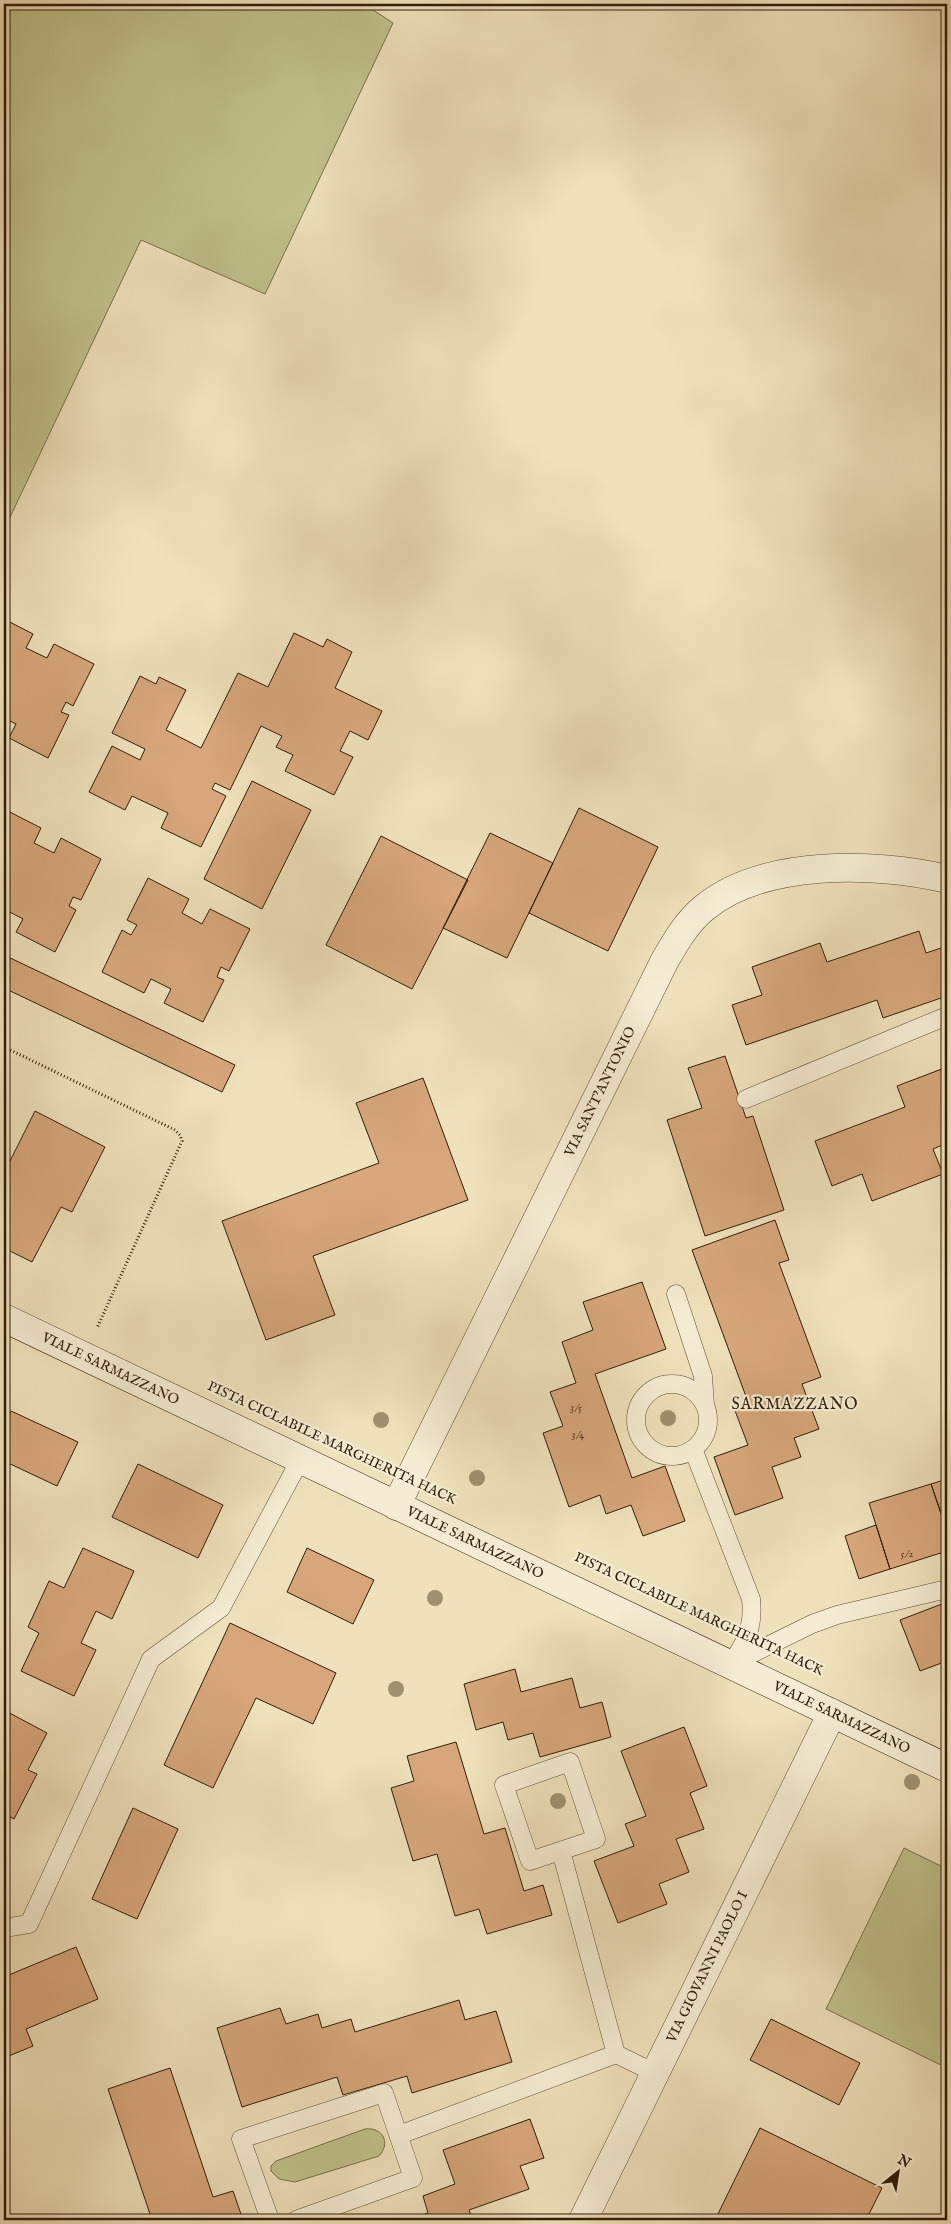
<svg xmlns="http://www.w3.org/2000/svg" width="951" height="2224" viewBox="0 0 951 2224" font-family="'IM FELL English',serif">
<style>
.green{fill:#c0c18c;stroke:#78704a}
.building{fill:#d7a67b;stroke:#301e08}
.lines{fill:none;stroke-linecap:round;stroke-linejoin:round}
.lane-casing{stroke:#604f35;stroke-width:19}
.street-casing{stroke:#604f35;stroke-width:29}
.secondary-casing{stroke:#301e08;stroke-width:29}
.path{stroke:#301e08;stroke-width:3;stroke-dasharray:1 2.5;stroke-linecap:butt}
.lane{stroke:#f5ecd3;stroke-width:18}
.street{stroke:#f5ecd3;stroke-width:28}
.secondary{stroke:#f5ecd3;stroke-width:28}
.tree{fill:#9e916f}
.labels{text-anchor:middle;dominant-baseline:central;stroke-width:4.5;stroke-linejoin:round;paint-order:stroke}
.number-label{font-size:11px;fill:#5a4025}
.street-label{font-size:14px;fill:#301e08;stroke:#f5ecd3}
.quarter-label{font-size:16px;letter-spacing:1px;fill:#301e08;stroke:#f5ecd3}
</style>
<rect width="100%" height="100%" fill="#efe1bb"/>
<filter id="stains"><feTurbulence type="fractalNoise" baseFrequency=".004" numOctaves="4"/><feColorMatrix values="0 0 0 0 .2 0 0 0 0 .09 0 0 0 0 .02 0 0 0 .5 -.17"/></filter>
<radialGradient id="worn" r=".72"><stop offset=".6" stop-color="#630" stop-opacity="0"/><stop offset="1" stop-color="#630" stop-opacity=".3"/></radialGradient>
<!-- green -->
<path class="green" d="M4,4H364L393,23L265,294L141,240L4,530Z
M904,1848L947,1869V2068L826,2009Z
M365,2129C383,2127 391,2143 379,2156L295,2182L279,2179L271,2171V2166L276,2161Z"/>
<!-- building -->
<path class="building" d="M4,619L33,634L26,648L47,658L54,644L94,664L73,706L66,702L61,712L69,715L48,758L9,738L16,724L4,718Z
M294,633L323,647L327,639L352,652L335,688L382,711L368,740L350,731L340,751L353,757L334,795L285,771L293,755L276,747L282,736L261,726L230,790L215,783L212,789L226,796L201,847L161,828L168,813L132,796L125,810L89,792L112,746L140,760L145,749L112,733L140,676L156,684L159,677L186,690L166,730L201,748L238,673L268,687Z
M252,781L311,810L262,909L204,879Z
M579,808L658,847L608,951L529,913Z
M4,809L41,828L34,843L54,853L61,838L101,859L81,900L73,897L69,906L76,910L55,952L16,932L23,919L4,909Z
M490,833L553,863L507,958L443,928Z
M381,836L468,880L412,989L326,945Z
M148,878L189,899L182,913L202,924L210,909L250,929L229,971L221,967L217,977L224,980L203,1022L164,1003L171,989L151,979L144,993L102,972L122,930L131,935L137,925L127,920Z
M919,931L926,953L947,946V1007L944,1008L941,998L883,1018L877,1000L746,1045L732,1005L762,995L752,967L820,943L827,962Z
M4,955L235,1065L222,1092L4,988Z
M725,1056L746,1118L753,1116L784,1210L705,1236L667,1120L702,1108L688,1068Z
M947,1067V1143L933,1149L943,1174L872,1201L862,1174L832,1186L815,1141L905,1107L897,1086Z
M423,1078L468,1200L313,1256L335,1315L266,1340L222,1221L379,1163L356,1103Z
M35,1111L105,1147L72,1212L61,1207L32,1262L4,1248V1173Z
M775,1220L789,1260L779,1263L821,1377L802,1384L819,1429L794,1438L801,1457L772,1467L783,1498L735,1515L714,1457L748,1445L734,1408L748,1402L692,1250Z
M642,1282L666,1349L595,1374L632,1478L665,1466L685,1521L643,1536L631,1505L606,1514L600,1495L569,1507L543,1433L563,1426L550,1392L576,1383L562,1342L593,1330L583,1302Z
M11,1411L78,1442L57,1486L4,1461V1426Z
M138,1464L223,1505L198,1558L112,1517Z
M947,1479V1523L945,1524L931,1484Z
M931,1484L947,1532V1551L890,1569L869,1503Z
M876,1525L890,1569L859,1579L845,1536Z
M83,1548L134,1571L112,1619L96,1611L81,1643L96,1650L74,1696L21,1671L39,1633L28,1627L49,1581L64,1588Z
M307,1548L374,1580L353,1624L287,1592Z
M947,1602V1661L920,1671L900,1620Z
M230,1623L336,1673L313,1724L256,1698L213,1788L164,1765Z
M515,1669L521,1692L572,1678L580,1708L602,1702L611,1737L540,1757L533,1733L508,1740L503,1722L476,1730L464,1684Z
M4,1710L47,1733L28,1770L37,1774L14,1819L4,1814Z
M684,1727L707,1786L690,1793L704,1829L676,1839L689,1872L659,1884L667,1904L618,1923L594,1861L634,1846L625,1824L646,1816L621,1751Z
M456,1742L484,1834L505,1828L524,1891L543,1885L552,1915L487,1934L479,1909L455,1916L437,1854L413,1861L391,1788L414,1781L407,1756Z
M133,1808L178,1829L137,1919L92,1899Z
M76,1947L98,1999L26,2029L33,2046L4,2058V1977Z
M459,2000L465,2020L496,2011L512,2062L412,2093L407,2076L343,2095L337,2077L242,2107L217,2028L280,2008L286,2024L318,2014L322,2028L351,2019L355,2032Z
M771,2019L860,2063L839,2105L750,2060Z
M170,2068L213,2197L233,2191L243,2220H152L108,2089Z
M530,2119L544,2158L520,2166L529,2189L469,2210L473,2220H408L428,2213L423,2196L455,2184L443,2150Z
M760,2128L882,2188L866,2220H715Z"/>
<g class="lines">
<defs>
<path id="lane" d="M746,1099L947,1016
M676,1294L703,1376L705,1405
M636 1420a36 36 0 1 1 72 0a36 36 0 1 1-72 0Z
M693,1449L751,1599C754,1627 746,1643 730,1665
M735,1662L812,1624L837,1615L947,1589
M570,1762L596,1839L530,1861L504,1785Z
M561,1851L616,2054
M4,1928L29,1924L151,1659L221,1608L300,1460
M399,2135L616,2054L655,2073
M270,2220L241,2139L384,2093L413,2178L296,2220"/>
<g id="street">
<path id="s1" d="M396,1506L665,960C676,941 687,922 704,908C763,859 877,862 947,879"/>
<path id="s2" d="M583,2220L832,1713"/>
</g>
<g id="secondary">
<path id="s3" d="M4,1318L947,1768"/>
</g>
</defs>
<!-- lane casing -->
<use href="#lane" class="lane-casing"/>
<!-- street casing -->
<use href="#street" class="street-casing"/>
<!-- secondary casing -->
<use href="#secondary" class="secondary-casing"/>
<!-- path -->
<path class="path" d="M4,1047L175,1130L180,1135L182,1141L97,1328"/>
<!-- lane -->
<use href="#lane" class="lane"/>
<!-- street -->
<use href="#street" class="street"/>
<!-- secondary -->
<use href="#secondary" class="secondary"/>
</g>
<!-- trees -->
<g class="tree">
<circle cx="668" cy="1418" r="8"/>
<circle cx="381" cy="1420" r="8"/>
<circle cx="477" cy="1478" r="8"/>
<circle cx="435" cy="1598" r="8"/>
<circle cx="396" cy="1689" r="8"/>
<circle cx="912" cy="1782" r="8"/>
<circle cx="558" cy="1801" r="8"/>
</g>
<g class="labels">
<!-- number labels -->
<g class="number-label">
<text x="576" y="1408">3/5</text>
<text x="578" y="1435">3/4</text>
<text x="907" y="1554">5/2</text>
</g>
<!-- street labels -->
<g class="street-label">
<text stroke="none"><textPath href="#s1" startOffset="462">VIA SANT'ANTONIO</textPath></text>
<text stroke="none"><textPath href="#s3" startOffset="118">VIALE SARMAZZANO</textPath></text>
<text transform="translate(332 1443) rotate(25)">PISTA CICLABILE MARGHERITA HACK</text>
<text stroke="none"><textPath href="#s3" startOffset="522">VIALE SARMAZZANO</textPath></text>
<text transform="translate(699 1614) rotate(25)">PISTA CICLABILE MARGHERITA HACK</text>
<text stroke="none"><textPath href="#s3" startOffset="928">VIALE SARMAZZANO</textPath></text>
<text stroke="none"><textPath href="#s2" startOffset="282">VIA GIOVANNI PAOLO I</textPath></text>
</g>
<!-- quarter labels -->
<g class="quarter-label">
<text x="795" y="1405">SARMAZZANO</text>
</g>
</g>
<!-- margin -->
<rect width="951" height="2224" fill="none" stroke="#efe1bb" stroke-width="20"/>
<rect x="5" y="5" width="941" height="2214" fill="none" stroke="#301e08" stroke-width="2.5"/>
<rect x="10" y="10" width="931" height="2204" fill="none" stroke="#301e08"/>
<!-- north arrow -->
<g transform="translate(898 2172) rotate(30)" stroke="#f5ecd3" stroke-width="4" paint-order="stroke">
<path d="M0-4L9 19L0 12L-9 19Z" fill="#301e08"/>
<text y="-8" font-size="14" font-weight="bold" text-anchor="middle" fill="#301e08">N</text>
</g>
<rect width="100%" height="100%" filter="url(#stains)"/>
<rect width="100%" height="100%" fill="url(#worn)"/>
</svg>
